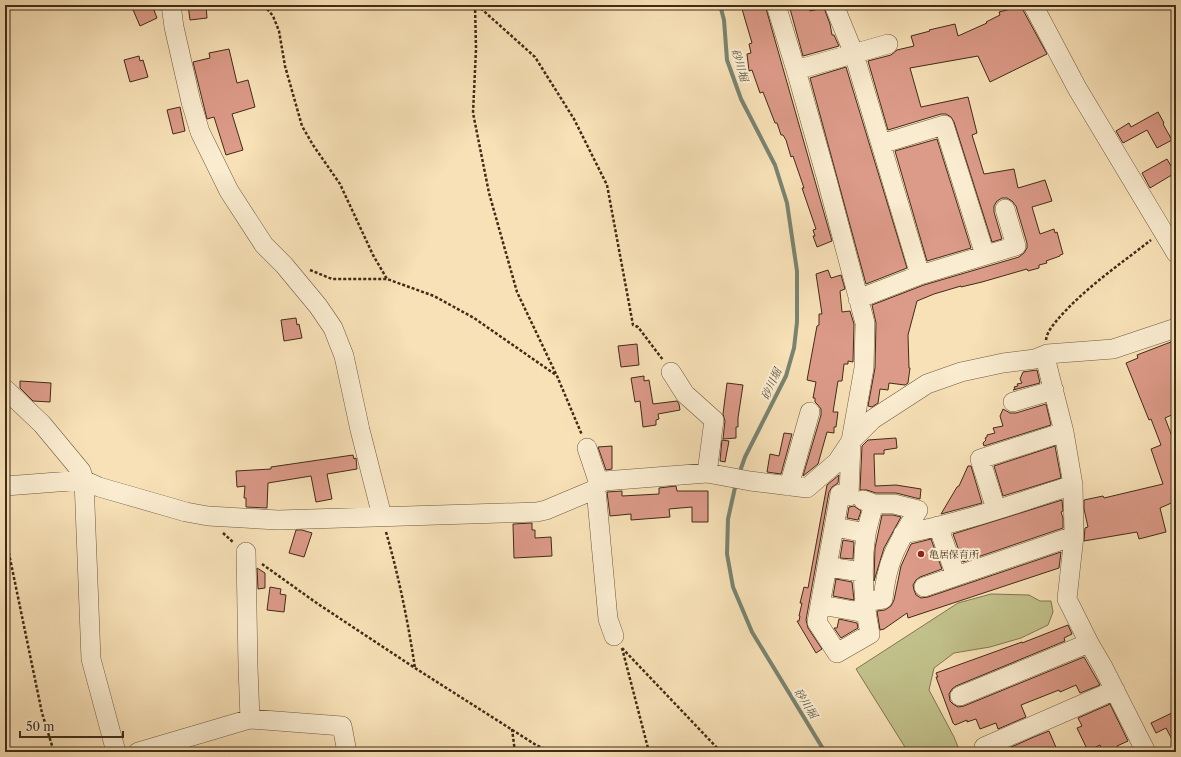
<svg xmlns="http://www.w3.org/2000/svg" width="1181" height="757" viewBox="0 0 1181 757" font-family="'Libre Caslon Text','Noto Serif JP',serif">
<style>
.green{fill:#c2c18b;stroke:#817651}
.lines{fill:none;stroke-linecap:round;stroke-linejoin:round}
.stream{stroke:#788471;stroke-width:4}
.building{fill:#dc9a88;stroke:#402c17}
.minor-casing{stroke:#6e593f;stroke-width:20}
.path{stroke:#402c17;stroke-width:2.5;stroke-dasharray:3 2;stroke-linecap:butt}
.minor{stroke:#faecd0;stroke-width:19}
.poi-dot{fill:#8f2418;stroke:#faecd0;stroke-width:1.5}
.labels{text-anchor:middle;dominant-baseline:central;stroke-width:4;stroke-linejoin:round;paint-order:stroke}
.poi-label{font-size:10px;fill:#402c17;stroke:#faecd0;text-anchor:start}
.water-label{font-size:11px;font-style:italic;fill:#57503c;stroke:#faecd0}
</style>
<rect width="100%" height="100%" fill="#f8e1b7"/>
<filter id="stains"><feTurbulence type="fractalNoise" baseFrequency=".005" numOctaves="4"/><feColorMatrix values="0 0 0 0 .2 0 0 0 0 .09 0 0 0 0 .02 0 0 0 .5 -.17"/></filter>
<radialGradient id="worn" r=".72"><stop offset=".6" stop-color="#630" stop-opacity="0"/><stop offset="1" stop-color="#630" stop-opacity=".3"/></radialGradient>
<!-- green -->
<path class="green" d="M991,594L1029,595L1040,601H1051L1053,612L1048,625L1021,638L990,647L954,653L934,668L929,690L954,737L960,752H908L856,669L958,603Z"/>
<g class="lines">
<!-- stream -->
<path class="stream" d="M720,5L724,20L727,60L741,99L775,165L787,203L797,271V322L794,348L786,376L745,457L739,474
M736,483L728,519L727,554L733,587L752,632L825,752"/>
</g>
<!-- building -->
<path class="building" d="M131,5H152L157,18L140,26Z
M188,5H206L207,18L190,20Z
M743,5H765L832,241L817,247L813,236H815L813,230L816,229L802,188H804L793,156L791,157L786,140L783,135H781L777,123H775L763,92L760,93L752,70L749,71L747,54L751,53L749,44L752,43L742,9L744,8Z
M789,5H808L810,11L824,8L830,24L832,35H834L839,46L803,56Z
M1022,6L1023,10L1047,54L990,82L978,56L910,68L921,107L968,97L977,133L972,135L984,174L1014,169L1018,188L1045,180L1052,201L1032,207L1040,234L1054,229L1055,233L1057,232L1063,254L1060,255V256L1046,261L1047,263L1039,265V268L1028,271L1027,269L982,282L961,287V286L934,294L917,301L908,335L909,368H910L908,383L905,385L889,383L888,390L880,389L878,403L872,407L868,406L875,368L876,323L872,305L924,285L1019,257L1024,253L1027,248V243L1016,206L1012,201L1007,198H1002L997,201L994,206V212L1002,239L992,242L954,122L951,117L946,114H941L888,130L868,61L891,55L897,50L914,46L911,36L930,31L929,30L955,24L958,36L987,23L986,22L1000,15L999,12Z
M229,49L237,83L248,80L255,107L232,114L243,150L226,155L214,117L207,119L193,62L210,58L209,53Z
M139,56L140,61L143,60L148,77L130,82L124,60Z
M846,67L907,268L866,284L810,78Z
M180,107L185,131L173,134L167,110Z
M1158,112L1164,123L1163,124L1172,140L1157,148L1147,130L1123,143L1116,131L1129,123L1131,127Z
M937,139L971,248L927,261L895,151Z
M1167,159L1175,173L1150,188L1142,173Z
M828,270L831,278L841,275L845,289L840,291L842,312L850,311L854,324L853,362L848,361V364H844L842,381H838L833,412H838L836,427H834V433L827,432L818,464L803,476L821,415V409L818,405L815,402V398H813L816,382L807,380L817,326L819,325V314H822L816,274Z
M296,318L297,325L299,324L302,338L284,341L281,320Z
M1176,340V413L1165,418L1176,447V501L1160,508L1166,532L1139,539L1137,532L1084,541L1085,528L1088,527L1084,509V500L1103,496L1104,498L1163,484L1151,449L1161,445L1151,419L1149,420L1126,363L1138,358L1137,355Z
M637,344L639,365L621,367L618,346Z
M1037,370L1040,383L1013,390L1015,389L1014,387L1018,386L1017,384L1022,383L1020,379L1023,372Z
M644,376V381L649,380L653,404L677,401L679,404L680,410L658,414L659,419L656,420V425L643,427L640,401L635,402L631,378Z
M20,381L51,383L50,402L33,401L20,388Z
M727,383L743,385L738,418V427H736V438L723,439L725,421L723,414Z
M1046,404L1051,425L984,446L983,443L986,440L985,438L987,437V435L995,433L993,428L1003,426L1000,416L1003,409L1010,413H1016Z
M784,433L792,434L781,474L767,472L770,454L779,456Z
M896,438L897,448L884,450V454H874L875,486L896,485L921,489L920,499L896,493H876L867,490H860L862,446L868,440Z
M722,440L729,441L725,462L720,461Z
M612,446V469L606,470L598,447Z
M1055,446L1061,478L1003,496L994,466Z
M353,455L354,459L356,458L357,469L327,474L332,499L316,502L311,476L268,483L267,508L246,507V498H244L245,486L237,487L236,471L271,469V467Z
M968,466H971L982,503L941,514L957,487L959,486Z
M839,475L838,483L832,487L829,492L806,620L808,628L822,649L816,653L797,621H799L800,616H799L802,603H800L804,587L808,588L827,485Z
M676,486L677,491H708V522H692V507L669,509L670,517L631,520V514L610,516L607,492L622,491V496L659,494V488Z
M1062,500L1063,511L1061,512L1063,518V528L963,562L953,534Z
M854,506L861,511L858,520L847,518L849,507Z
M882,515H893L901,517L884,548L874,581L875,548Z
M532,523V530H535V538L551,537L552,556L514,558L513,524Z
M296,530H302L312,533L304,557L289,553Z
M931,539L942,569L920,577L916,580L913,585L914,590L916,595L921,598L928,597L1061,552L1059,568L908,618L907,613L884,629L880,630L877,611L885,610L891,606L894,600L901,566L911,544Z
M843,540L854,542L853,559L840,558Z
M257,568L265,573V588L258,589Z
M836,579L852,582L854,600L833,596Z
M270,587L281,589L280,594L286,595L284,612L267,610Z
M839,619L857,623L858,628L841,638L834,628H837Z
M1068,625L1072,634L1064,638L1065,641L956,686L952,689L949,694L950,701L953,704L958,707L964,706L1084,657L1100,685L1080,693L1076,685L1060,692L1059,690L1021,705L1026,717L998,729L996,723L980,729L976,719L967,722V720L955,725L953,723L936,677H938L936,673L1022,642V643Z
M1110,704L1128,741L1117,746L1120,752H1103L1100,745L1088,751L1077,728L1082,726L1078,718Z
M1176,711V747L1166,728L1156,733L1151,723Z
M1049,731L1058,752H1000L1034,737Z"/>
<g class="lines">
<defs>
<path id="minor" d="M171,5L174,27L191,102L200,132L229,191L264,245L284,265L318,306L333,328L344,356L360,430L382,516
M776,5L796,70L827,180L865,323L864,368L851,441L849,496L840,494L817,622L837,653L870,634C863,600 861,568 866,534C868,524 871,514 874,504
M834,5L854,54L920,275
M1033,5L1077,88L1176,253
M796,70L888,44
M881,144L944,125L985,255
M858,299L920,275L1016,246L1005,209
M1047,354L1046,361L1064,432L1073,485L1074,536L1067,599L1089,643L1103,667L1146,752
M671,372L685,394L714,420L707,473
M5,389L42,424L81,471L84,480L91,659L116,752
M1013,402L1054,390
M587,448L599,484
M5,486L84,480L99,487L186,512L208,516L278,520L537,512L546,510L596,489L599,484L604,481L707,473L750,481L807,488L837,462L851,441L873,419L927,384L961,372L1003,363L1035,359L1047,354L1113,349L1176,328
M789,486L810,412
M596,489L608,619L614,636
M863,500L874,504H894L918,510C898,543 887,559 883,599L864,602
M996,509L980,459L1064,432
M938,526L956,576
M835,527L866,533
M903,534C961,523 1018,503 1073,485
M246,552L248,667L250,719
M828,567L862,572
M924,587L1074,536
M821,605L866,613
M960,696L1089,643
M984,747L1115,690
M138,752L250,719L342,726L347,752"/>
</defs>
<!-- minor casing -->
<use href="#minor" class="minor-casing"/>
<!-- path -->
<path class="path" d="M264,5L273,16L279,31L285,66L302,126L313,145L340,184L373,255L387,279
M475,5L476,49L473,113L489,193L517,292L557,376L582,435
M477,5L535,57L574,119L607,185L633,325L638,327L663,360
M310,270L332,279H387L434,296L474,318L556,375
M1046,340C1047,332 1053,325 1058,319C1085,288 1119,265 1151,240
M386,532C399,577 408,622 415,668
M223,533L234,543
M5,538L7,544L42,713L54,752
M262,564L318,604L415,668L536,745L552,752
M622,648L721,752
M622,648L649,752
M512,729L515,752"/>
<!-- minor -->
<use href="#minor" class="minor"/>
</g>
<!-- markers -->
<circle class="poi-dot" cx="921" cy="554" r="4"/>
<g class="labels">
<!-- poi labels -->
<g class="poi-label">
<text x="929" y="554">亀居保育所</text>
</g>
<!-- water labels -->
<g class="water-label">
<text transform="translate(740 65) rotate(74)">砂川堀</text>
<text transform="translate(771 384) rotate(-65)">砂川堀</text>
<text transform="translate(806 703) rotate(58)">砂川堀</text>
</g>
</g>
<!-- margin -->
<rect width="1181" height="757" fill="none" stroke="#f8e1b7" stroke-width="20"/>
<rect x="6" y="6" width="1169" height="745" fill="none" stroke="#402c17" stroke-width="2"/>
<rect x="10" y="10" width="1161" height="737" fill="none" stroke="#402c17"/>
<!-- scale -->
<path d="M20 731v6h103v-6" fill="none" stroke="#402c17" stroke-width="2"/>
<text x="26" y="731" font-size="12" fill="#402c17" stroke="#faecd0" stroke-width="3" paint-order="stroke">50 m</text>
<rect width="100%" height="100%" filter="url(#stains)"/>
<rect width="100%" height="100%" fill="url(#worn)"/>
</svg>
